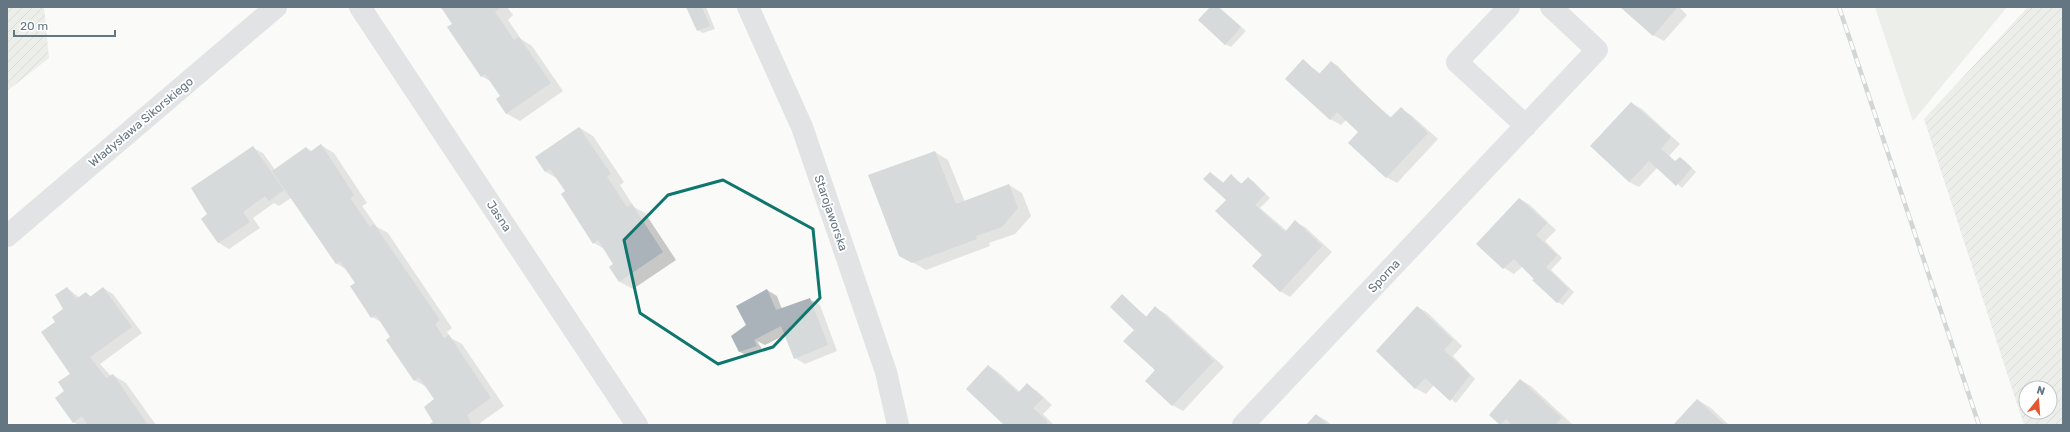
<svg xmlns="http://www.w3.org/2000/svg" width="2070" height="432" viewBox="0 0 2070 432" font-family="Rubik,sans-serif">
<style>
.green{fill:#dadfd7}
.garden{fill:url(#garden-furrows);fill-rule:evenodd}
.shadow{fill:#0003}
.building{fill:#aab3b9}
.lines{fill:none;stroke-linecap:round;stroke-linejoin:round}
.minor{stroke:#c3c8cc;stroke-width:22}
.rail-casing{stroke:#a2aab0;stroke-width:4.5}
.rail{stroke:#fff;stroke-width:3;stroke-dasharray:9;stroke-linecap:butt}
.marked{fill:none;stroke:#0f766e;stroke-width:3;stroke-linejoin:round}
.labels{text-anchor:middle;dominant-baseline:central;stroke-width:4;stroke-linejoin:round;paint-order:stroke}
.street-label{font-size:12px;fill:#657683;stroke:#fff}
</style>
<defs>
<pattern id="garden-furrows" width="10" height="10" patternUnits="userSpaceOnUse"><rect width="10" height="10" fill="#dadfd7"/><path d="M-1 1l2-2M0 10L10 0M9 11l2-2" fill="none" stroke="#b4b9b4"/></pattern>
</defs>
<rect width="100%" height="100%" fill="#fafaf8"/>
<!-- green -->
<path class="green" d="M1875,7H2007L1913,121Z"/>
<!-- garden -->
<path class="garden" d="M7,7H44L49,58L7,91Z
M2028,7H2063V425H2024L1924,119ZM2026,388H2050V412H2026Z"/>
<!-- shadow -->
<path class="shadow" d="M439,7H507L513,15L508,20L521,39L532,46L563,91L520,121L507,114L497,100L502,96L492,82L481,76L453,24L443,10Z
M687,7H706L715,29L703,33L698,30Z
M1211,7H1219L1246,31L1231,47L1225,44Z
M1622,7H1679L1687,15L1664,41L1653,35Z
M1303,61L1321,74L1331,62L1337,65L1364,94L1392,118L1401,109L1411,115L1438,139L1397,183L1386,177L1359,132L1346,120L1341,125L1330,119Z
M1631,103L1642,109L1680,144L1669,156L1676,162L1680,158L1685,161L1696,172L1682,188L1658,167L1639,187L1629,182Z
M580,128L593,136L624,182L620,185L634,207L645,213L676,260L633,289L620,282L610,267L615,264L606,250L594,243L566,191L558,179L546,172L537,157Z
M321,145L334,153L367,203L362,206L377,227L388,233L452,328L447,332L451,338L462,344L504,406L480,423L481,425H437L435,400L427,387L414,380L383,323L372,317L356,283L347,270L336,263L291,198L279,206L274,203L253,218L260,228L229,249L219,243L202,219L209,214L253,148L263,153L275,170L306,148L312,151Z
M935,152L948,160L965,202L1009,185L1022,193L1031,216L1015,234L989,243L990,246L926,270L900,255Z
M1211,173L1224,183L1231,176L1242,184L1248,178L1253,181L1270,198L1260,208L1287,231L1295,222L1305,227L1332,252L1290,297L1280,291L1263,255Z
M1520,199L1530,205L1556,230L1545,241L1562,258L1551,270L1574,292L1563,305L1557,302L1523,266L1514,274L1504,268Z
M67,288L80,298L86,293L92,297L103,288L113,294L142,333L100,364L111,376L113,375L126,383L156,425H79L73,422L65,391L59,382L71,373L57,322L64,309Z
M767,290L777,296L782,309L809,299L820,305L837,351L805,364L795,358L785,335L765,345L757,341L762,349L746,355L740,352L732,336L747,326Z
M1122,296L1147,317L1156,308L1166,314L1224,367L1183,411L1172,405L1135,330Z
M1418,307L1428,313L1462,346L1453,356L1475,379L1456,403L1434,385L1426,394L1415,388Z
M988,366L998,372L1020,392L1027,385L1037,391L1052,405L1043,414L1054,425H1006Z
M1520,380L1531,386L1572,424H1501L1490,415Z
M1698,400L1711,408L1729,425H1675Z
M1316,415L1327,421L1331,425H1307Z"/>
<!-- building -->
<path class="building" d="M441,7H501L495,12L514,40L519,37L551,83L506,114L496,99L500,96L485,74L481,77L447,27L452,24Z
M686,7H702L710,26L697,31Z
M1210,7H1218L1241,27L1225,45L1198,20Z
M1620,7H1676L1677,8L1653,36Z
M1303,59L1319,74L1331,61L1390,118L1401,107L1428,133L1386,178L1348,143L1358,132L1337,112L1330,120L1285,79Z
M1631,102L1671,137L1661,149L1675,161L1680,157L1692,168L1676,186L1649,161L1629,182L1590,146Z
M579,127L611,174L607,177L627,207L632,204L663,252L619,282L609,267L613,264L598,240L593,244L561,194L565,191L550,169L545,172L535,157Z
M321,144L354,195L350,198L370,227L374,224L440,320L435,324L444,338L449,335L491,398L467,415L471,423L468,425H428L433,422L424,407L434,399L419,377L414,381L386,340L390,337L376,315L371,318L350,286L355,283L340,261L336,264L272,171L306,147L310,152Z
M253,146L284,190L269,201L265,196L243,212L250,222L218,243L201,219L207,214L191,188Z
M935,151L956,204L1009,184L1018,208L1002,227L976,236L977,239L912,263L899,256L868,175Z
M1210,172L1223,183L1231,174L1241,184L1248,177L1265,194L1255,205L1285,232L1295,220L1322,246L1280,292L1252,266L1262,255L1215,211L1226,200L1203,179Z
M1519,198L1547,223L1536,235L1557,255L1546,267L1569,289L1557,303L1532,280L1534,279L1514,259L1503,269L1476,244Z
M67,287L76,299L86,292L90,297L103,287L132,327L90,357L106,378L113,374L148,425H88L82,416L73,423L55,398L64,391L58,382L70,374L41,332L55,322L52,317L63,309L55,295Z
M767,289L776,310L810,298L828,345L794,359L781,326L754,340L757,346L739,352L731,336L746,325L736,306Z
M1122,294L1146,317L1155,306L1214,361L1172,406L1145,381L1155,370L1123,341L1134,330L1110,307Z
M1417,306L1453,340L1444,350L1470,375L1450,401L1425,378L1415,389L1376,351Z
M988,365L1018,393L1027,383L1043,398L1033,408L1048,422L1045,425H1004L966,389Z
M1520,379L1562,418L1555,425H1512L1506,419L1500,425L1489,415Z
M1697,399L1725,425H1673Z
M1316,414L1328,425H1306Z"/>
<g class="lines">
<!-- minor -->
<path class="minor" d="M360,7L637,425
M748,7L802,127L886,372L898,425
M1509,7L1457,62L1526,126
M7,236L276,7
M1243,425L1597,50L1551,7"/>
<defs>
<path id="rail" d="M1839,7L1979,425"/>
</defs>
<!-- rail casing -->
<use href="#rail" class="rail-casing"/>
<!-- rail -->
<use href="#rail" class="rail"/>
</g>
<!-- marked area -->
<path d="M0 0H2070V432H0ZM723,180L813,229L820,298L773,347L718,364L640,313L624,240L668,195Z" fill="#fafaf8" fill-opacity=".55" fill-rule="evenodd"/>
<path class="marked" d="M723,180L813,229L820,298L773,347L718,364L640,313L624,240L668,195Z"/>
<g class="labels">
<!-- street labels -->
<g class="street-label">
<text transform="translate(141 122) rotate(-40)">Władysława Sikorskiego</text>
<text transform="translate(831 213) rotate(71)">Starojaworska</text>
<text transform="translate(499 216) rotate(56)">Jasna</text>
<text transform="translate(1384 276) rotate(-47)">Sporna</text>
</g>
</g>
<!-- border -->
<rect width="2070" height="432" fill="none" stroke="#657683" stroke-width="16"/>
<!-- north arrow -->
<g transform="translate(2038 400) rotate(17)"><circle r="19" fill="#ffffff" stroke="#c1c8cd"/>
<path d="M0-3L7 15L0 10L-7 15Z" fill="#e4572e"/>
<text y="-6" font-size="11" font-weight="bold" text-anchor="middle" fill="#657683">N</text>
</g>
<!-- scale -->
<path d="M14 30v6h101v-6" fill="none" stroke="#657683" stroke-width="2"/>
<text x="20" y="30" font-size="12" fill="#657683" stroke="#ffffff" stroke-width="3" paint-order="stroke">20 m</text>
</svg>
